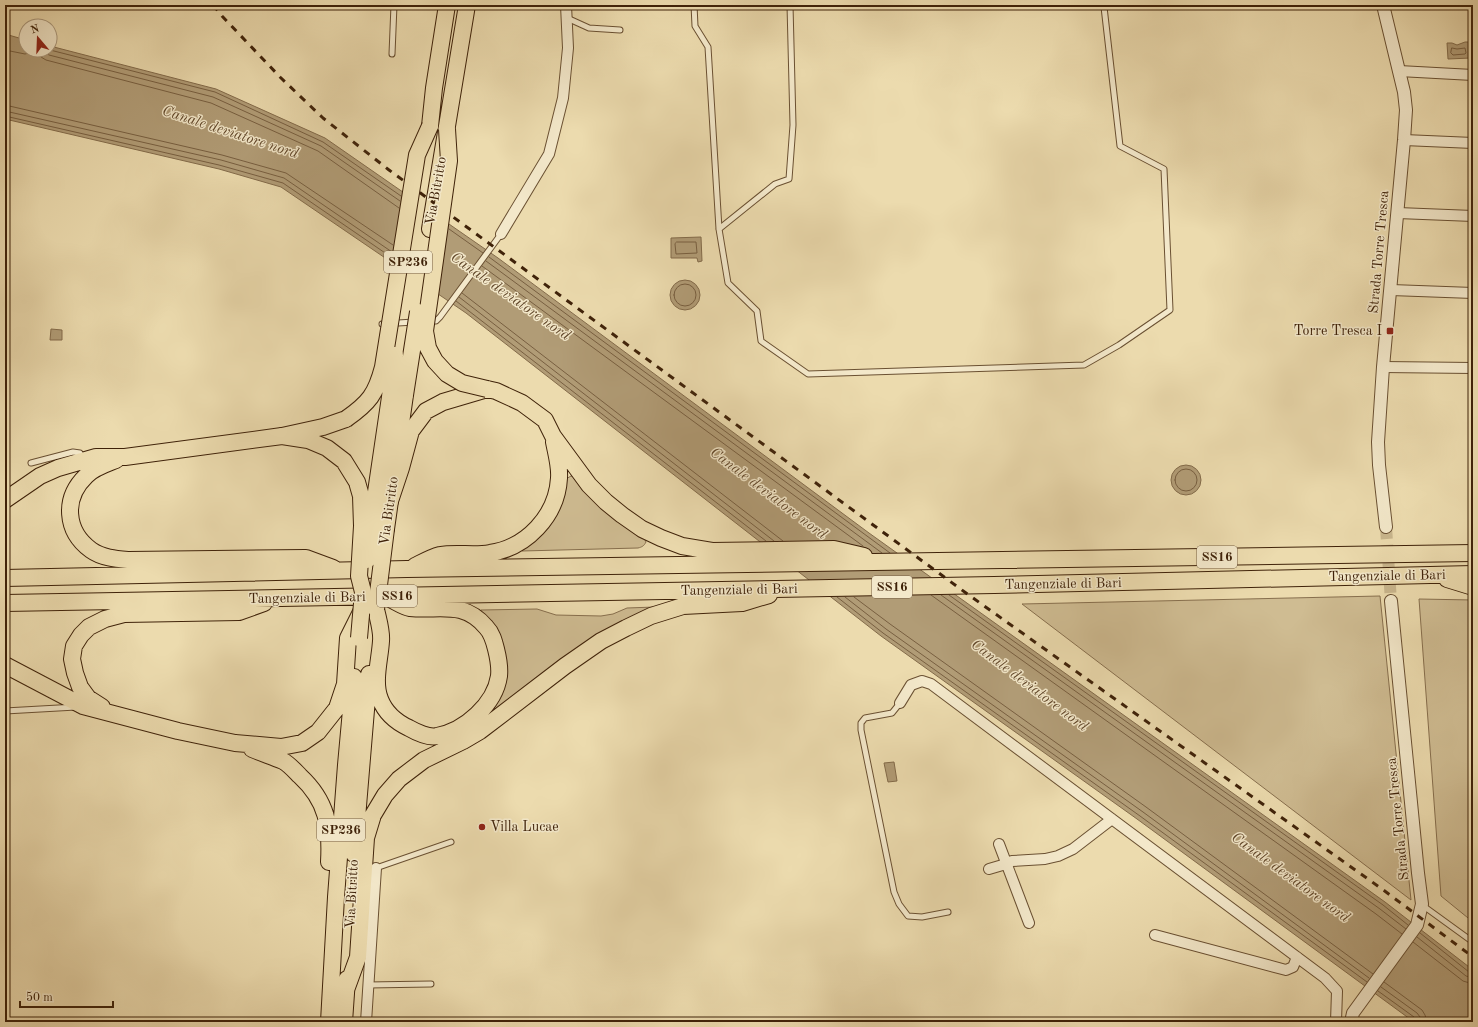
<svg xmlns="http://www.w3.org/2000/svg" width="1478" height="1027" viewBox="0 0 1478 1027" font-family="'Old Standard TT',serif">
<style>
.green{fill:#cfbc92;stroke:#876f4e}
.water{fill:#b19c76;stroke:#836b4a}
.pier{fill:#ecdbae}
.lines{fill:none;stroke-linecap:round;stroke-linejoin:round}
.shore{stroke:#785f40;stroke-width:1}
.tertiary-tunnel{stroke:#c9b68d;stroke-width:12;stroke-dasharray:12 6;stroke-linecap:butt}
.service-casing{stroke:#6a5032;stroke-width:7}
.minor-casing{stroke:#6a5032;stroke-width:12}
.tertiary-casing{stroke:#6a5032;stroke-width:14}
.primary-casing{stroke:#3f2209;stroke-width:18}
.trunk-casing{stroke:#3f2209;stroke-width:18}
.service{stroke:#f3e8ca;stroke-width:5}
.minor{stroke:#f3e8ca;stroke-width:10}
.tertiary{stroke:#f3e8ca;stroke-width:12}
.primary{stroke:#ecdbae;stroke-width:16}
.trunk{stroke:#ecdbae;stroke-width:16}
.rail{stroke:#3f2209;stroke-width:3;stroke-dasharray:7 7;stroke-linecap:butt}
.primary-bridge-casing{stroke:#3f2209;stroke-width:18;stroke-linecap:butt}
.trunk-bridge-casing{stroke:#3f2209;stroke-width:18;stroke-linecap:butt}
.primary-bridge{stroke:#ecdbae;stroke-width:16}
.trunk-bridge{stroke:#ecdbae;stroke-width:16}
.poi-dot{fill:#8f2418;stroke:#f3e8ca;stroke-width:1.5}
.labels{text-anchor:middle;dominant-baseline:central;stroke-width:3;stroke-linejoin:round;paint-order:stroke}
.shield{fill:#f3e8ca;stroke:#755d43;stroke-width:1}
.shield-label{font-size:13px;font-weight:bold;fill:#3f2209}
.street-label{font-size:14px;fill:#3f2209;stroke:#f3e8ca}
.poi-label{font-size:14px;fill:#3f2209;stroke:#f3e8ca;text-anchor:end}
.water-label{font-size:15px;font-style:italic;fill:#61472a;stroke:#f3e8ca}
</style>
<rect width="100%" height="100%" fill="#ecdbae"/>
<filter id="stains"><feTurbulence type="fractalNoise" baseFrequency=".005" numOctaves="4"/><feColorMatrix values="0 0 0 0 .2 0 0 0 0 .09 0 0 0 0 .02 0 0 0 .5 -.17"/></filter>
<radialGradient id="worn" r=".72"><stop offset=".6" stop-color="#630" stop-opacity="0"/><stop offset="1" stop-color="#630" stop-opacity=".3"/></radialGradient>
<!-- green -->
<path class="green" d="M571,476L574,477L644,538L646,542C644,546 642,547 638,548L522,551L566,479Z
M1380,596L1411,900L1022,604Z
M1419,599L1473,600V922L1441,896Z
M655,607L488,716L496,628L490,620L481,611V610L537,609L556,615L601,616L613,614L627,608Z"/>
<!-- water -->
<path class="water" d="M5,34L26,40V50H50V46L216,89L325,138L498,258L869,533L1385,902L1473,970V1022H1414L1137,819L881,636L466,313L281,187L219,169L5,119Z
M1465,42H1470L1471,58L1448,59L1447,43H1452L1457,45Z
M701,237L702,261L698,262L697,258H671V238Z
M670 295a15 15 0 1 1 30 0a15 15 0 1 1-30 0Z
M51,329L62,330V340H50Z
M1171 480a15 15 0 1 1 30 0a15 15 0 1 1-30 0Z
M894,762L897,781L888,782L884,763Z"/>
<!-- pier -->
<path class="pier" d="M404,190L444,219L434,294L392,265Z"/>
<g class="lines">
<!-- shore -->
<path class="shore" d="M1452,48L1457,49L1465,48L1466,53L1465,54L1453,55L1451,53Z
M5,50L25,54L36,51L41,57L46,60L211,103L318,151L399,208
M42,50L49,55L213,97L321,146L400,201
M50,50L215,92L323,142L401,196
M5,105L222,155L286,173L393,245
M5,111L221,160L284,178L392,252
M5,116L219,165L283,183L391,257
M449,229L483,253
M677,242H696L697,253L676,254L675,244Z
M489,257L890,553
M486,261L882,553
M482,266L863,546
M674 295a11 11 0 1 1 22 0a11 11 0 1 1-22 0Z
M462,293L783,541
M459,297L774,541
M456,301L766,541
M1175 480a11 11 0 1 1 22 0a11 11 0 1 1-22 0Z
M931,595L1376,914L1402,934
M941,595L1380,909L1406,929
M949,595L1383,905L1408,925
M837,597L883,633L1140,816L1367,982
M845,597L886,629L1143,812L1369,978
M854,597L890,624L1146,807L1373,974
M1420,933L1469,972L1473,973
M1417,937L1466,976L1473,978
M1413,942L1463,981L1473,984
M1384,982L1422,1010L1425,1015L1427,1022
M1381,987L1417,1013L1420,1017L1421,1022
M1378,991L1414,1017L1415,1022"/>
<!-- tertiary-tunnel -->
<path class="tertiary-tunnel" d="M1386,527L1391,601"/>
<defs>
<path id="service" d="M694,5L695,26L708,47L719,229L728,283L757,311L761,341L808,374L1084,365L1119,345L1170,310L1164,169L1120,146L1104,7
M567,18L589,28L620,30
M392,54L394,5
M719,229L775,184L789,179L793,125L790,5
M428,321H436L440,317L501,234
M382,324L414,322
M31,463L73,452L80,453L83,459
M900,703L892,713L865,718L861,723V730L894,892L899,904L908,916L922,917L948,912
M5,711L76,707
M376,868L451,842
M1422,905L1473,942
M368,985L431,984"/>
<path id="minor" d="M1399,71L1473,75
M1404,140L1473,143
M1398,213L1473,216
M501,234L549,154L563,98L568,48L566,5
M1391,290L1473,293
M1383,367L1473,368
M900,703L911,685L922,681L931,684L1325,978L1337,991L1336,1022
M999,844L1029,923
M989,869L1006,864L1012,861L1045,859L1058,856L1073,849L1112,819
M1155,935L1286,970L1293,967L1297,957
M366,1022L376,868"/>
<path id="tertiary" d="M1383,5L1404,92L1406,110L1404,140L1383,367L1378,442L1379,465L1386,527
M1351,1022L1353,1013L1417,925L1422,904L1418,873L1391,601"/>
<path id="primary" d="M430,126L434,88L447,5
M430,229L467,5
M282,436L323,427L346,419
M371,526L390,397
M386,529L405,395"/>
<path id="trunk" d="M116,460C106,464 93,468 86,476C63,498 65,531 91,550C102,558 117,559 129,560L306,558L333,568
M5,500L40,476L58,468L96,457H125L282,436L308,440L327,448L344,461L357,482L361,496L362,526
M389,504L401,468L411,431L426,411L443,402L487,389L496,391L522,403L545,420L553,436L589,485L606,502L622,515L642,529L661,538L682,546L712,551L834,549L864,556
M415,566C423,562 432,557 440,555C456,552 474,556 490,553C526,548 557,516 559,478C560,466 556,453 554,442
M5,578L407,569L1473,553
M1447,579L1473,587
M5,603L994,585L1473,574
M376,609C378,619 382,631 381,641C380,659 373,682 380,699C385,712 396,722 409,728C416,732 429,738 437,736C465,731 495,704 499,676C500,667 498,657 496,649C494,641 492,633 486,627C463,600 440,611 410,608C403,607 395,601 388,598
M5,665L83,706L178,731L235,743L281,747L302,743L318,732L337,708L345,684L348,638L361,612
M102,707L88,698L80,687L75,673L72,659L74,646L81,635L89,627L105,619L124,614L239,612L264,603
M252,749C262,753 273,757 283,761C289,764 295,771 300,776C327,801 331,826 329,862
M354,854L369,674
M346,990L358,957L366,838L373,815L385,795L399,779L424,760L463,741L480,731L565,666L601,641L626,628L651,616L683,606L742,603L769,595
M329,1022L336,897L346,765L354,677
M344,1022L347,979"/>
</defs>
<!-- service casing -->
<use href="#service" class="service-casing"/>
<!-- minor casing -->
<use href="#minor" class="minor-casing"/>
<!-- tertiary casing -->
<use href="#tertiary" class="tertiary-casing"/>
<!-- primary casing -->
<use href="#primary" class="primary-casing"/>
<!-- trunk casing -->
<use href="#trunk" class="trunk-casing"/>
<!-- service -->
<use href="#service" class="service"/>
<!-- minor -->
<use href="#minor" class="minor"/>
<!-- tertiary -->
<use href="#tertiary" class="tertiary"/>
<!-- primary -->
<use href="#primary" class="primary"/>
<!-- trunk -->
<use href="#trunk" class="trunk"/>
<!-- rail -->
<path class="rail" d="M213,5L222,16L280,77L323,118L389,170L966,593L1382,889L1473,957"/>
<defs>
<path id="primary-bridge" d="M447,129L449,161L425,331L428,348L435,361L447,374L462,383L487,389
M405,395L418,312
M390,397L395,355
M346,419C369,403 376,394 383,367L417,155L430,126
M367,560L371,526
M376,609L386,529"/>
<path id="trunk-bridge" d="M359,638L363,592L359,576L362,526"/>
</defs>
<!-- primary-bridge casing -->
<use href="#primary-bridge" class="primary-bridge-casing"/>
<!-- trunk-bridge casing -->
<use href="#trunk-bridge" class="trunk-bridge-casing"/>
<!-- primary-bridge -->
<use href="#primary-bridge" class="primary-bridge"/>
<!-- trunk-bridge -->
<use href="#trunk-bridge" class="trunk-bridge"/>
</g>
<!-- markers -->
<g class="poi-dot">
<rect x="1386" y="327" width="8" height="8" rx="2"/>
<circle cx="482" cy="827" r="4"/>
</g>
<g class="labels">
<!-- shield labels -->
<g class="shield">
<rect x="384" y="251" width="48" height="22" rx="3"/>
<rect x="1197" y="546" width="40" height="22" rx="3"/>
<rect x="872" y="576" width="40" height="22" rx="3"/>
<rect x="377" y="585" width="40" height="22" rx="3"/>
<rect x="317" y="819" width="48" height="22" rx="3"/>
</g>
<g class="shield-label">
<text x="408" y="262">SP236</text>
<text x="1217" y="557">SS16</text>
<text x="892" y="587">SS16</text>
<text x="397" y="596">SS16</text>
<text x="341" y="830">SP236</text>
</g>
<!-- street labels -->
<g class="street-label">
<text transform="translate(436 191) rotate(-80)">Via Bitritto</text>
<text transform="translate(1379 252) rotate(-85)">Strada Torre Tresca</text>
<text transform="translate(389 511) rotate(-82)">Via Bitritto</text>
<text transform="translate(1387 576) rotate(-1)">Tangenziale di Bari</text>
<text transform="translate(1063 584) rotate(-1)">Tangenziale di Bari</text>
<text transform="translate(739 590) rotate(-1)">Tangenziale di Bari</text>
<text transform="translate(307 598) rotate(-1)">Tangenziale di Bari</text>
<text transform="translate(1398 819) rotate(-96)">Strada Torre Tresca</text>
<text transform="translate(352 894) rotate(-87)">Via Bitritto</text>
</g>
<!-- poi labels -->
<g class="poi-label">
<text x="1382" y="331">Torre Tresca I</text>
<text x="490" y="827" text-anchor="start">Villa Lucae</text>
</g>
<!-- water labels -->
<g class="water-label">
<text transform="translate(230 133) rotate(18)">Canale deviatore nord</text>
<text transform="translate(510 297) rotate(35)">Canale deviatore nord</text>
<text transform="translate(768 494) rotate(37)">Canale deviatore nord</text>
<text transform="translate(1029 686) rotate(37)">Canale deviatore nord</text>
<text transform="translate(1290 878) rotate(36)">Canale deviatore nord</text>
</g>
</g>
<!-- margin -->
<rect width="1478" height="1027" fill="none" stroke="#ecdbae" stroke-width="20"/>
<rect x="6" y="6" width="1466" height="1015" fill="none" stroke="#3f2209" stroke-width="2"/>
<rect x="10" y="10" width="1458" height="1007" fill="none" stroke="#3f2209"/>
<!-- north arrow -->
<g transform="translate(38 38) rotate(341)"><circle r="19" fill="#f3e8ca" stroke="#ab997d"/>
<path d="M0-3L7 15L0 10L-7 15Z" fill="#8f2418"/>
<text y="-6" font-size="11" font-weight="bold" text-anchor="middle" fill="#3f2209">N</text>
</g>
<!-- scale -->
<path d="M20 1001v6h93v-6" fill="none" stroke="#3f2209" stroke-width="2"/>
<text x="26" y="1001" font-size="12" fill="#3f2209" stroke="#f3e8ca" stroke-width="3" paint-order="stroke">50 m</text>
<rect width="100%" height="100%" filter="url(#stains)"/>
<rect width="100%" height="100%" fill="url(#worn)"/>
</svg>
